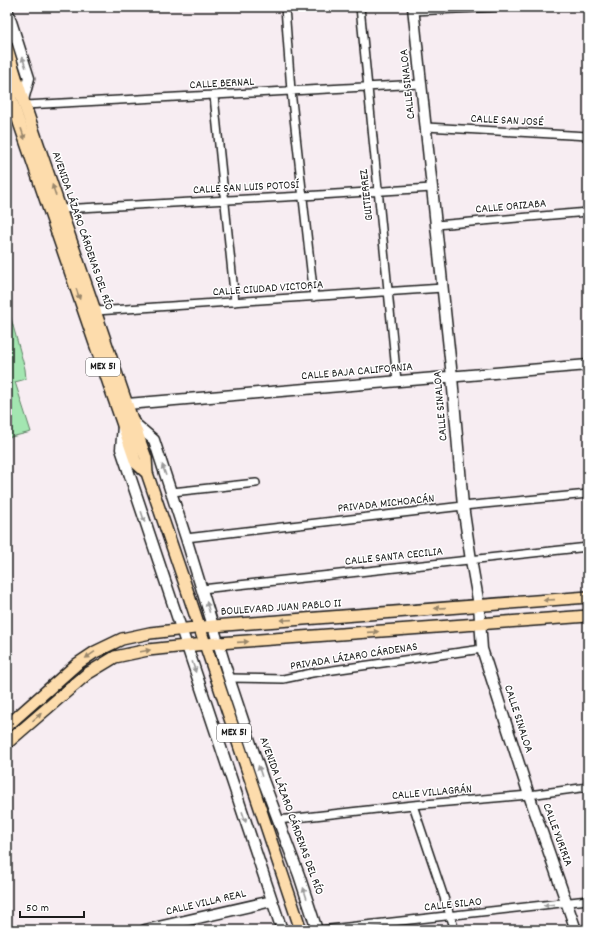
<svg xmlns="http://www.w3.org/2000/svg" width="595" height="937" viewBox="0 0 595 937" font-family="Dekko,sans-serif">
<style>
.green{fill:#a3e6b1;stroke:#608166}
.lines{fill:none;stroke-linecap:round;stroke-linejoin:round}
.street-casing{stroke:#1c1c1c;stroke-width:10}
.secondary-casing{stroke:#1c1c1c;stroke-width:13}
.primary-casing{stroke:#1c1c1c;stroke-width:14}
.street{stroke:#fff;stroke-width:7}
.secondary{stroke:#fff;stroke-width:10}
.primary{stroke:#fddcac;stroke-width:11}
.oneway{fill:#999}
.oneway2{fill:#98866b}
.labels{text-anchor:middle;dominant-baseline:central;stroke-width:3;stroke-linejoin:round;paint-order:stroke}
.shield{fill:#fff;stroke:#606060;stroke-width:1}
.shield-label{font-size:11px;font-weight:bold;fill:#1c1c1c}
.street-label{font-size:12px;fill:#1c1c1c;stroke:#fff}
</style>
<rect width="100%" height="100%" fill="#f7edf2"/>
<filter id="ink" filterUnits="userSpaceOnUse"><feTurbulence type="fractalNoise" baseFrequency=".025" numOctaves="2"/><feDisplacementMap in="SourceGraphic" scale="8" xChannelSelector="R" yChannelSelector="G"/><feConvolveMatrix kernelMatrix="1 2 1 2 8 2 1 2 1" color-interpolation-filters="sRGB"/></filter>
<g filter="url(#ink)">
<!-- green -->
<path class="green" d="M7,304L25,369L26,379L15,382L31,432L7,438Z"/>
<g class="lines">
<defs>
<path id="street" d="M285,7L291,91L314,297
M360,7L397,381
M413,11L500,7
M214,96L235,302
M25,105L421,84
M426,127L588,136
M61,209L303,196L432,188
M436,225L588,212
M96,311L443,288
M172,492L256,483
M186,538L463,506L588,494
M202,589L588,547
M229,678L283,679L312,673L482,649
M413,805L455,930
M278,820L413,805L529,795L588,787
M321,930L588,900"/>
<path id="secondary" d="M413,7L452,377L463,506L471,560L479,605L482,649L529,795L576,930
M7,9L29,78L23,100
M127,404L588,365
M133,422L154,440L186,538L229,678L263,780L299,875L317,930
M123,426L121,449L282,930
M145,930L272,901"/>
<path id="primary" d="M7,48L23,100L133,422L146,458L147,473L187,590L205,644L301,930
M7,84L12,102L136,463L147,473
M7,726L77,664L95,652L122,639L150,633L213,626L588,597
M7,743L87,674L115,657L148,650L205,644L588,616"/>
</defs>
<!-- street casing -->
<use href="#street" class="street-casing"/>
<!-- secondary casing -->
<use href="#secondary" class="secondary-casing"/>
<!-- primary casing -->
<use href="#primary" class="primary-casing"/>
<!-- street -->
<use href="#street" class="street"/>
<!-- secondary -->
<use href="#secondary" class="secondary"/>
<!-- primary -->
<use href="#primary" class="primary"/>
</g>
<!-- one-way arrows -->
<defs><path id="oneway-solid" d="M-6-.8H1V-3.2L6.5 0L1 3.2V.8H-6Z"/></defs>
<g class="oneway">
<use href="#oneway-solid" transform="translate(24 62) rotate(-108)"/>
<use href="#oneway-solid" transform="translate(164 470) rotate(-109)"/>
<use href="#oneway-solid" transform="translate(143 517) rotate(72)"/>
<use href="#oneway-solid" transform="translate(208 607) rotate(-106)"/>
<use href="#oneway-solid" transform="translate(194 667) rotate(72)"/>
<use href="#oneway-solid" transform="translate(260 771) rotate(-108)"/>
<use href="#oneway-solid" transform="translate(244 817) rotate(71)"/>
<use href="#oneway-solid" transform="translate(305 893) rotate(-108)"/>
<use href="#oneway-solid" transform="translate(549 905) rotate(174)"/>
</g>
<g class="oneway2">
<use href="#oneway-solid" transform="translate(23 134) rotate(71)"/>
<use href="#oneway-solid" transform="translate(54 190) rotate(-109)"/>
<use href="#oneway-solid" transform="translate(78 294) rotate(71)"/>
<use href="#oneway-solid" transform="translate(549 600) rotate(176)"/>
<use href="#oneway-solid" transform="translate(440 608) rotate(176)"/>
<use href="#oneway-solid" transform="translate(286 620) rotate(176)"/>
<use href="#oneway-solid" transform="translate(373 632) rotate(-4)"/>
<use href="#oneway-solid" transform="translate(243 642) rotate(-4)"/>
<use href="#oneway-solid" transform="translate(145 651) rotate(-10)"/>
<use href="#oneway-solid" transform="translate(90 655) rotate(146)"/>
<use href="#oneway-solid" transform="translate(37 717) rotate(-41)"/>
</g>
</g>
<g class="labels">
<!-- shield labels -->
<g class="shield">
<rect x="86" y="358" width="34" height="18" rx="3"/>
<rect x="217" y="724" width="34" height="18" rx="3"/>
</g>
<g class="shield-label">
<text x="103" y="367">MEX 51</text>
<text x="234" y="733">MEX 51</text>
</g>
<!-- street labels -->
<g class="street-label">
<text transform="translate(222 84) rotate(-3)">CALLE BERNAL</text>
<text transform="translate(408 84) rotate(-96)">CALLE SINALOA</text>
<text transform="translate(507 121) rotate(3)">CALLE SAN JOSÉ</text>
<text transform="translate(246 188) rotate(-3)">CALLE SAN LUIS POTOSÍ</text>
<text transform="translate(367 195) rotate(-96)">GUITIERREZ</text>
<text transform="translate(511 207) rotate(-5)">CALLE ORIZABA</text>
<text transform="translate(82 231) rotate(71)">AVENIDA LÁZARO CÁRDENAS DEL RÍO</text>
<text transform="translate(268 289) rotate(-4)">CALLE CIUDAD VICTORIA</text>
<text transform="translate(357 372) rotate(-5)">CALLE BAJA CALIFORNIA</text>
<text transform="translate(441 406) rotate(-95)">CALLE SINALOA</text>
<text transform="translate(386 504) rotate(-6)">PRIVADA MICHOACÁN</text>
<text transform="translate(394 557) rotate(-6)">CALLE SANTA CECILIA</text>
<text transform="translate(281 608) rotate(-4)">BOULEVARD JUAN PABLO II</text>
<text transform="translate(354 657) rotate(-9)">PRIVADA LÁZARO CÁRDENAS</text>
<text transform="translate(518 719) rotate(72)">CALLE SINALOA</text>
<text transform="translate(432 793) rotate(-5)">CALLE VILLAGRÁN</text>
<text transform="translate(291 816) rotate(70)">AVENIDA LÁZARO CÁRDENAS DEL RÍO</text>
<text transform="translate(557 835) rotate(70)">CALLE YURIRIA</text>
<text transform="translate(206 903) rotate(-13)">CALLE VILLA REAL</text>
<text transform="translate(453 905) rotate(-6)">CALLE SILAO</text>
</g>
</g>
<!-- margin -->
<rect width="595" height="937" fill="none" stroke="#fff" stroke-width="24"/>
<rect x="12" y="12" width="571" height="913" fill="none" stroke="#1c1c1c" stroke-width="1.5" filter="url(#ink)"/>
<!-- scale -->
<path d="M20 911v6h64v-6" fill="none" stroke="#1c1c1c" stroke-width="2"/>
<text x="26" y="911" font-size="12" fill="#1c1c1c" stroke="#ffffff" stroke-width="3" paint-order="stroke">50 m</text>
</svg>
